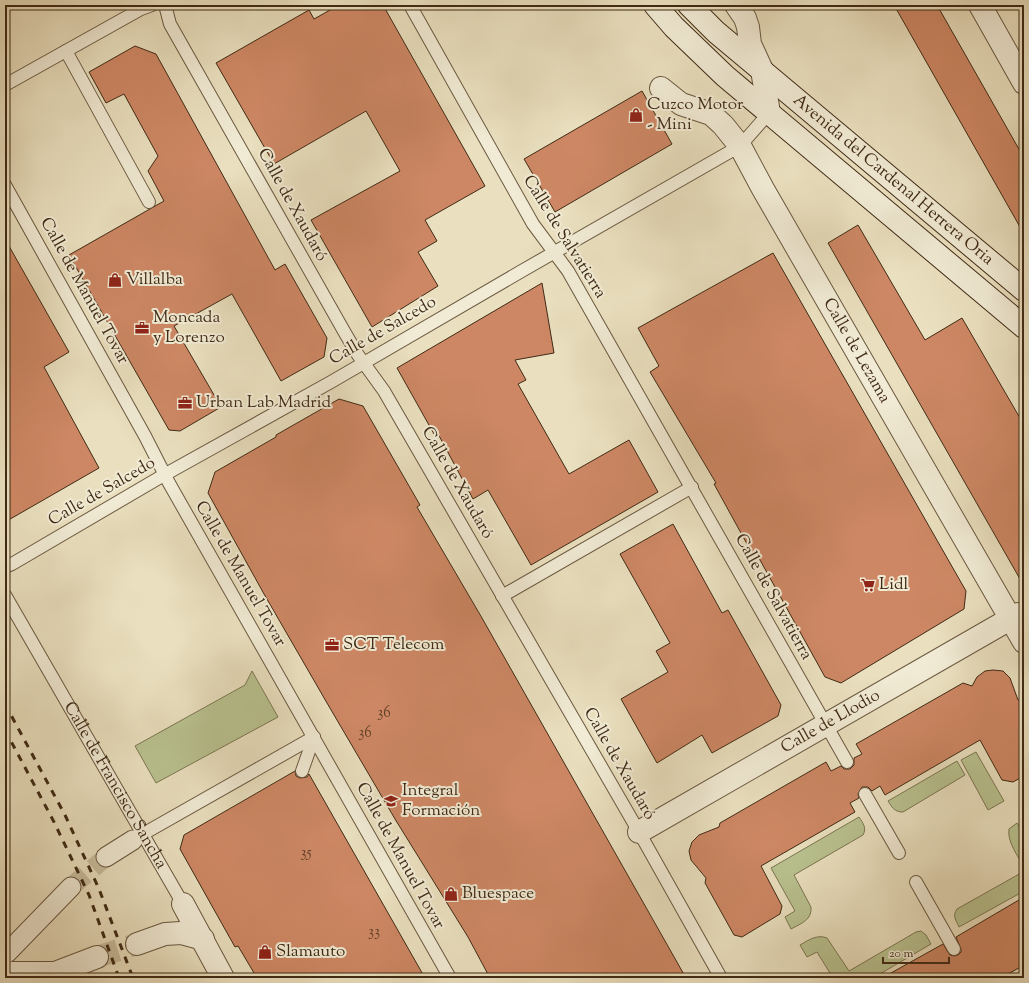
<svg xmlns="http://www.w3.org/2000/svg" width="1029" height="983" viewBox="0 0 1029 983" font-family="'Sorts Mill Goudy',serif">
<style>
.green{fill:#b9c290;stroke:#7c7652}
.building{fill:#cd8764;stroke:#3f2a15}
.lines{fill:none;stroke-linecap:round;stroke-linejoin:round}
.pedestrian-tunnel{stroke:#c8bc9d;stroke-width:19;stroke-dasharray:19 10;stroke-linecap:butt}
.minor-tunnel{stroke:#c8bc9d;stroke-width:22;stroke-dasharray:22 11;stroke-linecap:butt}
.service-casing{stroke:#6a5840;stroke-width:14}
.pedestrian-casing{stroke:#6a5840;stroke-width:21}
.minor-casing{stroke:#6a5840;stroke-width:24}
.secondary-casing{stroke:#3f2a15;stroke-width:24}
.service{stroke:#f1ebd5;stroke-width:12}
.pedestrian{stroke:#f1ebd5;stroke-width:19}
.minor{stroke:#f1ebd5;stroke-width:22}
.secondary{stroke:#f1ebd5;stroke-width:22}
.rail{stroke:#3f2a15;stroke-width:3;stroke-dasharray:7 7;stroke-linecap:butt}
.labels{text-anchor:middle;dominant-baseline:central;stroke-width:4;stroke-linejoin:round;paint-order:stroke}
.number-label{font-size:15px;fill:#624129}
.poi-label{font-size:17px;fill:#3f2a15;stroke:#f1ebd5;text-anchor:start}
.street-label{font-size:17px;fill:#3f2a15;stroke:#f1ebd5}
</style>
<rect width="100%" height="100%" fill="#eae0bf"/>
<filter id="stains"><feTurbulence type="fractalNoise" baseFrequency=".005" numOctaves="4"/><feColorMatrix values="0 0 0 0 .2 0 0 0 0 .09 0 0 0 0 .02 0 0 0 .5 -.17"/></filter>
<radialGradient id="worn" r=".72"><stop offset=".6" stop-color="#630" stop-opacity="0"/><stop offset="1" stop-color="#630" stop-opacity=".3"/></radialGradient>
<!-- green -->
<path class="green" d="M252,671L278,717L156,783L135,746L245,685Z
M976,752L1004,801L988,810L961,760Z
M957,761L965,775L903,812C894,812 892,807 888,801Z
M859,817C863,823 867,828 863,835L794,875L811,907C812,920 802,923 791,929L785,917L795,911L771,868Z
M1017,823L1024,835V867C1018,856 1007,842 1009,829Z
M1021,873L1024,877V891L959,927C956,920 952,916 957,909Z
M921,931L926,935L931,944L873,978H833L817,952L807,957L800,945C809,940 817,934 827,938L849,971L916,932Z"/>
<!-- building -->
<path class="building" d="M339,5H383L485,186L425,220L437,241L418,252L438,286L372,327L311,220L400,171L366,111L274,164L216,63L309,10L314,19Z
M894,5H937L1024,158V234Z
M135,46L156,54L275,270L285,264L327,338L324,357L281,381L232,294L174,326L221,407L180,431L169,430L69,255L164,201L148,171L158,156L124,94L106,103L89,72Z
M642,91L672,144L555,212L524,159Z
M858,225L925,340L962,318L1024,425V586L828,243Z
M5,239L69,352L44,367L99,468L5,522Z
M773,253L966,591L964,609L841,683L825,677L755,551L752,553L714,484L716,483L650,372L659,366L638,328Z
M542,283L554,353L515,360L526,380L518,384L569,474L629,440L658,492L531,565L488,490L473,499L437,432L434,434L397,368Z
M339,399L363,406L420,505L417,507L482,618L686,978H490L468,937L395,819L327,703L264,594L208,493L215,472L276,437V435Z
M673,524L722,613L728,610L781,705L778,716L712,753L702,735L657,763L621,699L668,672L656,651L670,643L620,554Z
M993,670L1003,671L1010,678L1018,700L1024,701V776L1013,782L1002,780L980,740L885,795L880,786L872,791L868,787H862L858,794L859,798L850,803L855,812L761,866L782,906L780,914L742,937L734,935L705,883L706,878L691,860L689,851L692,842L699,835L719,827L720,823L826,762L831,771L841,766L844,769H850L854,765V758L862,754L856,744L963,683L972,686L977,677L985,671Z
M295,771L296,776L300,778L307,777L309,774L425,978H257L238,946L235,947L180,849L184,835Z
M1024,897V965L1001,978H882L943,944L950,955L954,956L958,955L961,952V949L956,937Z"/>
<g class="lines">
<!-- pedestrian-tunnel -->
<path class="pedestrian-tunnel" d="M71,887L106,857"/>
<!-- minor-tunnel -->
<path class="minor-tunnel" d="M97,957L137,944"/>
<defs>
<g id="service">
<path d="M165,5L170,24L345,333L358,355L384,391L639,832L721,978"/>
<path d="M410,5L533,224L568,271L847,762"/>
<path d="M66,51L149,202"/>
<path d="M5,85L141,9L152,5"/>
<path d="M5,185L145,436L169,483L450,978"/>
<path d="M5,567L12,564L164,475L331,382L520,272L740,146L769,113"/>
<path id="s1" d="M5,595L183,904"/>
<path d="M502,596L692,487"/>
<path d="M302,771L314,737"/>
<path d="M865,794L899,853"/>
<path d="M143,834L314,737"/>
<path d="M916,882L954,949"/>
</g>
<path id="pedestrian" d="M106,857L133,840
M7,953L71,887"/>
<g id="minor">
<path d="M736,5L745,18L748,27L750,44L762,70L769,113"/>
<path d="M980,5L1024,83"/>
<path id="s2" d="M661,88L681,104L711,114L723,125L740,146L763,189L1024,642"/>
<path id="s3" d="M639,832L1010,619L1018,614H1023"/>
<path d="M183,904L223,978"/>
<path d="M137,944L165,934L181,933L203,939"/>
<path d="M5,973H55L97,957"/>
</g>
<g id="secondary">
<path d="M655,5L674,27L725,76L1024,327"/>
<path id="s4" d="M689,5L716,32L1024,290"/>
</g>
</defs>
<!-- service casing -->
<use href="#service" class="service-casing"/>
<!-- pedestrian casing -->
<use href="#pedestrian" class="pedestrian-casing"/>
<!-- minor casing -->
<use href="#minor" class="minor-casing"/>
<!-- secondary casing -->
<use href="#secondary" class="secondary-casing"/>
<!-- service -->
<use href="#service" class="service"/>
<!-- pedestrian -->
<use href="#pedestrian" class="pedestrian"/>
<!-- minor -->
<use href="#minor" class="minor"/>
<!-- secondary -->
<use href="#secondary" class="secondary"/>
<!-- rail -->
<path class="rail" d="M5,704L65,815L99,889L133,978
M5,730L54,822L89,895L119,978"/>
</g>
<!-- icons -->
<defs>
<symbol id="shop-bare" viewBox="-9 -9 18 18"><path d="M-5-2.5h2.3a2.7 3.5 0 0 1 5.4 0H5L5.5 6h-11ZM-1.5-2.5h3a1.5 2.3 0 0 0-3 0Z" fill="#8f2418" stroke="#f1ebd5" stroke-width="2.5" paint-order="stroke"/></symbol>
<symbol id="office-bare" viewBox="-9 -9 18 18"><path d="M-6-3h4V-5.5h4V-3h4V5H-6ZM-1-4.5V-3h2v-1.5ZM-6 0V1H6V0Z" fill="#8f2418" stroke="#f1ebd5" stroke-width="2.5" paint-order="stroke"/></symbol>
<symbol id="supermarket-bare" viewBox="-9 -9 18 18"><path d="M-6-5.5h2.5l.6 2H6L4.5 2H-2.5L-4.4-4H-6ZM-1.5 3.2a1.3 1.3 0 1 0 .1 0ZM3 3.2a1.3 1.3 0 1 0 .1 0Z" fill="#8f2418" stroke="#f1ebd5" stroke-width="2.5" paint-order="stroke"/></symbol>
<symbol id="school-bare" viewBox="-9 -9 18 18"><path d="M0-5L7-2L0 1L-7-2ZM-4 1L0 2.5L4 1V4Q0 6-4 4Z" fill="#8f2418" stroke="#f1ebd5" stroke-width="2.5" paint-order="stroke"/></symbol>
</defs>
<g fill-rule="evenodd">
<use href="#shop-bare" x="626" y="105" width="20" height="20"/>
<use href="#shop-bare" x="105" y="270" width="20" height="20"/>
<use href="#office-bare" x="132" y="318" width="20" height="20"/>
<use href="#office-bare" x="175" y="393" width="20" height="20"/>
<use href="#supermarket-bare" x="858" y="575" width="20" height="20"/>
<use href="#office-bare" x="322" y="635" width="20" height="20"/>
<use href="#school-bare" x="381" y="791" width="20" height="20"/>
<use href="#shop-bare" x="441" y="884" width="20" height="20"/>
<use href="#shop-bare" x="255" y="942" width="20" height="20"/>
</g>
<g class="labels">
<!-- number labels -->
<g class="number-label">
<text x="384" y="713">36</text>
<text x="365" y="733">36</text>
<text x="306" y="853">35</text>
<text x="374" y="932">33</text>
</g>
<!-- poi labels -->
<g class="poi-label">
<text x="647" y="105">Cuzco Motor<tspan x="647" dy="20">- Mini</tspan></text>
<text x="126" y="280">Villalba</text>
<text x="153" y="318">Moncada<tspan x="153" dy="20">y Lorenzo</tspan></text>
<text x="196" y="403">Urban Lab Madrid</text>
<text x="879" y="585">Lidl</text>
<text x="343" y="645">SCT Telecom</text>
<text x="402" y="791">Integral<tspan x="402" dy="20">Formación</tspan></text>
<text x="462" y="894">Bluespace</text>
<text x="276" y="952">Slamauto</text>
</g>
<!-- street labels -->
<g class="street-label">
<text stroke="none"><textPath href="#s4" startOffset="269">Avenida del Cardenal Herrera Oria</textPath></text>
<text transform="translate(292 205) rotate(61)">Calle de Xaudaró</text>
<text transform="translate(564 237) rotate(58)">Calle de Salvatierra</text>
<text transform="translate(84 291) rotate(61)">Calle de Manuel Tovar</text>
<text transform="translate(383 331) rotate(-30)">Calle de Salcedo</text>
<text stroke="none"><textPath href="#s2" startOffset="336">Calle de Lezama</textPath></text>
<text transform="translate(457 483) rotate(60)">Calle de Xaudaró</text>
<text transform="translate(102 492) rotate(-30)">Calle de Salcedo</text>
<text transform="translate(240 574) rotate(60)">Calle de Manuel Tovar</text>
<text transform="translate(773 597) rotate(61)">Calle de Salvatierra</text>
<text stroke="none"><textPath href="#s3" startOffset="221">Calle de Llodio</textPath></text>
<text transform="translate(619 764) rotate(60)">Calle de Xaudaró</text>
<text stroke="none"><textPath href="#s1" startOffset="220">Calle de Francisco Sancha</textPath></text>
<text transform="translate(400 856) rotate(61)">Calle de Manuel Tovar</text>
</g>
</g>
<!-- margin -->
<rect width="1029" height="983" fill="none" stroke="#eae0bf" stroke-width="20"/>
<rect x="6" y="6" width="1017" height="971" fill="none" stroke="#3f2a15" stroke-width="2"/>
<rect x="10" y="10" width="1009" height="963" fill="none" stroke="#3f2a15"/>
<!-- scale -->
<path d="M883 957v6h66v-6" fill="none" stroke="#3f2a15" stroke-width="2"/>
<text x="889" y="957" font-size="12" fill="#3f2a15" stroke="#f1ebd5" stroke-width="3" paint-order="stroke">20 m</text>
<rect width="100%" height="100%" filter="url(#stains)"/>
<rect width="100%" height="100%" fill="url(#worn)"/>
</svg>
